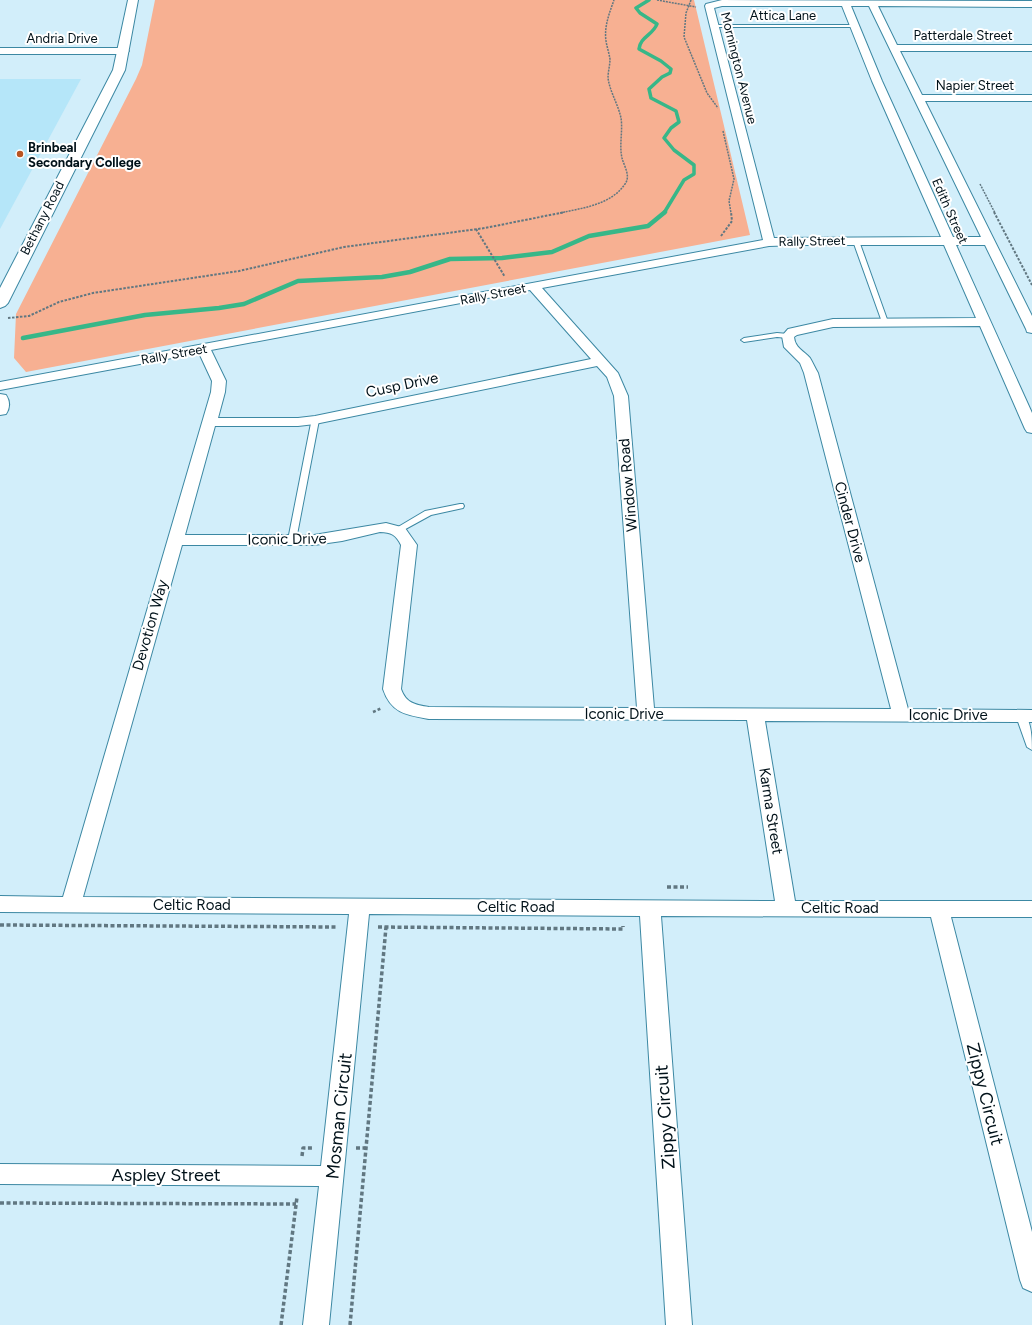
<svg xmlns="http://www.w3.org/2000/svg" width="1032" height="1325" viewBox="0 0 1032 1325" font-family="Figtree,sans-serif">
<style>
.built{fill:#b5e6f9}
.green{fill:#f7b092}
.lines{fill:none;stroke-linecap:round;stroke-linejoin:round}
.stream-far1{stroke:#37b788;stroke-width:3.5}
.stream{stroke:#37b788;stroke-width:4.5}
.service-casing{stroke:#3c88a3;stroke-width:2}
.minor-casing{stroke:#3c88a3;stroke-width:2}
.tertiary-casing{stroke:#3c88a3;stroke-width:2}
.path-far3{stroke:#617781;stroke-width:1.5;stroke-dasharray:2 1;stroke-linecap:butt}
.path-far2{stroke:#617781;stroke-width:2;stroke-dasharray:2.5 1.5;stroke-linecap:butt}
.path-far1{stroke:#617781;stroke-width:2.5;stroke-dasharray:3 2;stroke-linecap:butt}
.path{stroke:#617781;stroke-width:3.5;stroke-dasharray:4 2.5;stroke-linecap:butt}
.service{fill:#fff;fill-rule:evenodd}
.minor{fill:#fff;fill-rule:evenodd}
.tertiary{fill:#fff;fill-rule:evenodd}
.poi-dot{fill:#b95422;stroke:#fff;stroke-width:1.5}
.labels{text-anchor:middle;dominant-baseline:central;stroke-width:4;stroke-linejoin:round;paint-order:stroke}
.far-street-label{font-size:13px;fill:#001119;stroke:#fff}
.far-poi-label{font-size:13px;font-weight:bold;fill:#001119;stroke:#fff;text-anchor:start}
.street-label{font-size:15px;fill:#001119;stroke:#fff}
.near-street-label{font-size:18px;fill:#001119;stroke:#fff}
</style>
<rect width="100%" height="100%" fill="#d2eefa"/>
<!-- built -->
<path class="built" d="M0,79H81L0,229Z"/>
<!-- green -->
<path class="green" d="M155,0H694L750,235L26,372L14,358L16,314L136,79L142,65Z"/>
<g class="lines">
<!-- stream-far1 -->
<path class="stream-far1" d="M649,0L636,8L640,13L657,24C653,35 640,37 639,49L661,61L671,69L670,73L662,77L649,89L651,98L676,111L679,122L671,128L664,138L674,150L694,165V174L684,180L664,213"/>
<!-- stream -->
<path class="stream" d="M23,338L145,315L219,308L244,304L298,281L382,277L410,272L450,259L502,258L552,252L589,236L648,226L665,212"/>
<defs>
<path id="service" d="M711,25H854L856,26L854,27H711Z
M854,240L859,241L888,322L887,323L885,324L882,322L853,241Z
M777,333L788,334L791,336L788,338L777,337L744,342L741,340L744,338Z
M312,418H315L319,420L296,540L292,542L288,540Z
M460,504H463L464,506L463,508L431,515L400,532H397L393,530L425,511Z
M1021,713C1032,716 1032,741 1032,750L1027,747L1016,716Z"/>
<path id="minor" d="M722,0L1032,1V7L878,6L897,45H1032V51H900L922,95H1032V101H925L1032,316V333L1027,332L1026,329L985,245H956L1032,413V433L1027,432L1025,429L980,326L833,327L797,335L794,337C795,348 804,351 810,358C813,363 815,368 818,373L908,709L1032,710V722L765,721L795,901H1032V917H951L1032,1232V1292L1023,1288L1020,1280L931,917L661,916L692,1325H666L640,916L369,914L329,1325H303L319,1186L0,1184V1164L321,1166L349,914L0,912V896L63,897L211,392L212,381L199,353L0,390V382L763,240L705,6L706,4ZM722,6H842L872,81L941,237L774,238L714,8ZM851,6H869L981,237H953L882,81ZM798,245H944L976,318L833,319L788,329L782,336L784,347L800,363L804,373L891,709L654,708L628,396L618,373L542,288L769,246ZM530,290L591,359L315,416L298,418H218L225,392L226,381L211,350ZM597,366L607,377L614,396L637,708L429,707C415,705 406,703 401,689L417,545L405,528L386,523L314,535H185L215,426H298L315,424ZM380,532C391,532 396,535 401,545L383,689C391,713 406,715 429,719L747,720L775,901L83,897L182,545H314L342,541Z
M0,48H124L129,51L124,54H0Z"/>
<path id="tertiary" d="M128,0H138L125,70L8,303L5,306L0,308V288L113,70Z
M0,394L6,395C10,401 10,408 6,414L0,415Z"/>
</defs>
<!-- service casing -->
<use href="#service" class="service-casing"/>
<!-- minor casing -->
<use href="#minor" class="minor-casing"/>
<!-- tertiary casing -->
<use href="#tertiary" class="tertiary-casing"/>
<!-- path-far3 -->
<path class="path-far3" d="M657,0L696,7
M691,0L686,13L684,37L707,93L718,108
M723,131L734,179L729,201L731,213
M980,184L995,213
M560,213C582,208 611,205 625,184C631,176 624,166 622,158C619,145 623,131 621,118C618,104 610,92 608,78C608,72 610,65 610,59C609,53 607,47 606,41C604,27 609,14 614,0"/>
<!-- path-far2 -->
<path class="path-far2" d="M994,212L1032,285
M476,229L505,277
M721,236L732,221L731,212
M8,318L29,316L59,302L93,293L239,271L344,247L485,228L565,212"/>
<!-- path-far1 -->
<path class="path-far1" d="M373,712L382,708"/>
<!-- path -->
<path class="path" d="M667,887H688
M0,925L337,927
M378,927L623,929V926
M356,1148H366
M302,1156L303,1148H313
M0,1203L296,1204
M281,1325L297,1197
M350,1325L386,927"/>
<!-- service -->
<use href="#service" class="service"/>
<!-- minor -->
<use href="#minor" class="minor"/>
<!-- tertiary -->
<use href="#tertiary" class="tertiary"/>
</g>
<!-- markers -->
<circle class="poi-dot" cx="20" cy="154" r="4"/>
<g class="labels">
<!-- far-street labels -->
<g class="far-street-label">
<text x="783" y="15">Attica Lane</text>
<text x="963" y="35">Patterdale Street</text>
<text x="62" y="38">Andria Drive</text>
<text transform="translate(739 68) rotate(76)">Mornington Avenue</text>
<text x="975" y="85">Napier Street</text>
<text transform="translate(950 211) rotate(66)">Edith Street</text>
<text transform="translate(42 218) rotate(-63)">Bethany Road</text>
<text transform="translate(812 241) rotate(-1)">Rally Street</text>
<text transform="translate(493 294) rotate(-11)">Rally Street</text>
<text transform="translate(174 354) rotate(-10)">Rally Street</text>
</g>
<!-- far-poi labels -->
<g class="far-poi-label">
<text x="28" y="147">Brinbeal<tspan x="28" dy="15">Secondary College</tspan></text>
</g>
<!-- street labels -->
<g class="street-label">
<text transform="translate(402 385) rotate(-12)">Cusp Drive</text>
<text transform="translate(628 485) rotate(-95)">Window Road</text>
<text transform="translate(850 522) rotate(75)">Cinder Drive</text>
<text transform="translate(287 539) rotate(-1)">Iconic Drive</text>
<text transform="translate(150 625) rotate(-74)">Devotion Way</text>
<text x="624" y="714">Iconic Drive</text>
<text x="948" y="715">Iconic Drive</text>
<text transform="translate(771 811) rotate(81)">Karma Street</text>
<text x="192" y="905">Celtic Road</text>
<text x="516" y="907">Celtic Road</text>
<text x="840" y="908">Celtic Road</text>
</g>
<!-- near-street labels -->
<g class="near-street-label">
<text transform="translate(985 1094) rotate(76)">Zippy Circuit</text>
<text transform="translate(339 1116) rotate(-84)">Mosman Circuit</text>
<text transform="translate(665 1117) rotate(-94)">Zippy Circuit</text>
<text x="166" y="1175">Aspley Street</text>
</g>
</g>
</svg>
